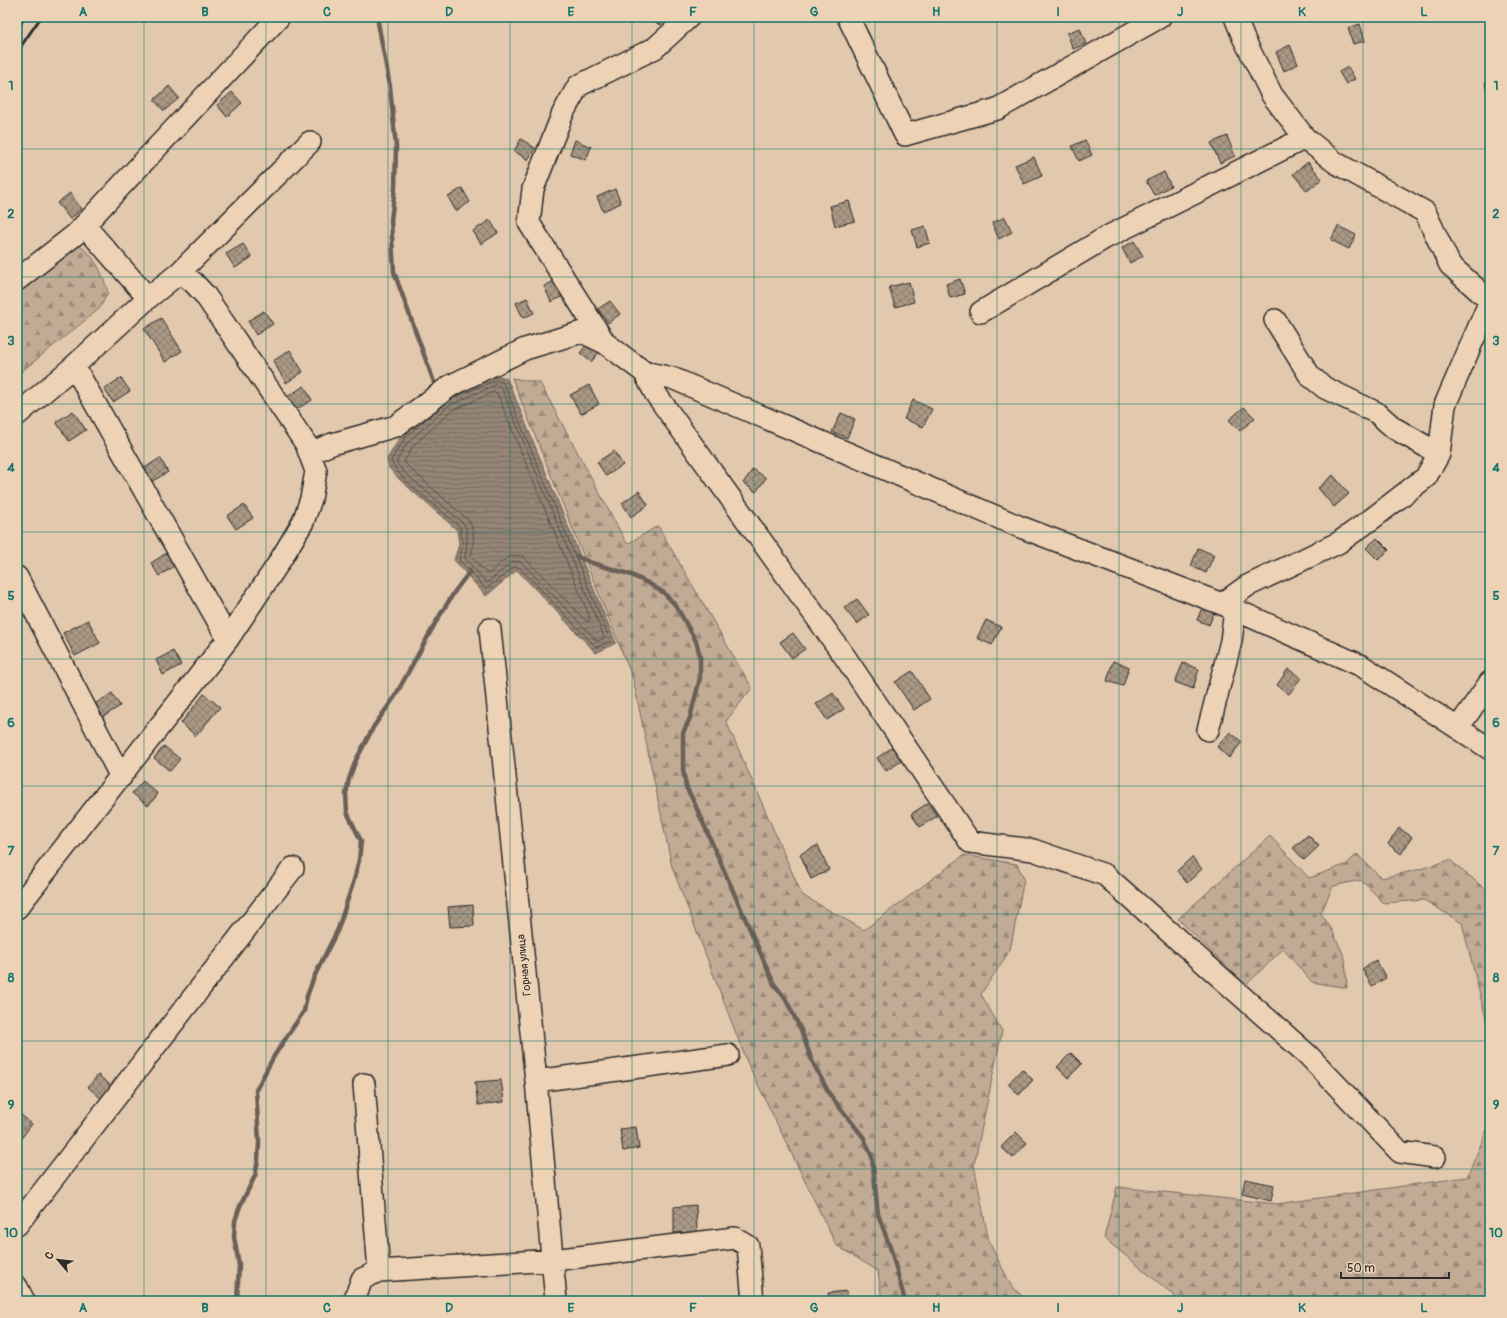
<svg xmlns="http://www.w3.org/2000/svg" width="1507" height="1318" viewBox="0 0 1507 1318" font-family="Pangolin,sans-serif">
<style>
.forest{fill:url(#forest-firs);stroke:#766b60}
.water{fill:url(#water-rules);stroke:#6b6158}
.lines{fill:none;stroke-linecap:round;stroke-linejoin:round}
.shore{stroke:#554f49;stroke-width:1}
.stream{stroke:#6b6158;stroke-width:4.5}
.building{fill:url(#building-cross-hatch);stroke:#2b2b2b}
.minor-casing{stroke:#2b2b2b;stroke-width:24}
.minor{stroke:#eed2b5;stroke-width:21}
.rail{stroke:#2b2b2b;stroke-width:3}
.grid{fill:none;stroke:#0f766e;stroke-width:1;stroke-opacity:0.55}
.labels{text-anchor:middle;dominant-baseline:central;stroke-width:3;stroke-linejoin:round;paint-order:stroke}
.street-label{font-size:11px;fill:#2b2b2b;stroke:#eed2b5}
.neatline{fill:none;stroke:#0f766e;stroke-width:1.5}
.grid-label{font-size:13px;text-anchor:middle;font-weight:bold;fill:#0f766e}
</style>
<defs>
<pattern id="forest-firs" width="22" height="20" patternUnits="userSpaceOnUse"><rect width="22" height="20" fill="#c1ab95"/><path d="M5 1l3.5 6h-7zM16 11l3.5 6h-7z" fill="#9d8b7a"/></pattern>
<pattern id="water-rules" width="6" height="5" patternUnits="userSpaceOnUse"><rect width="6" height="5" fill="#958576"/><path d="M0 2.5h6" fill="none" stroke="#7a6d61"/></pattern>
<pattern id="building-cross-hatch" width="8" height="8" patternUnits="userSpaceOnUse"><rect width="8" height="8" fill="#a99884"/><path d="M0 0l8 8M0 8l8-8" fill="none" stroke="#8a7c6c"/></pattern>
</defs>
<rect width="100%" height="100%" fill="#e2c8ad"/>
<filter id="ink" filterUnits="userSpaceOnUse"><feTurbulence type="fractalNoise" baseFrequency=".025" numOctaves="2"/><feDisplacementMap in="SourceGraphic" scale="8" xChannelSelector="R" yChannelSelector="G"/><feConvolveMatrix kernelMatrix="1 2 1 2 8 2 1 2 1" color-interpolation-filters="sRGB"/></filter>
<g filter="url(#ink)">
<!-- forest -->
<path class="forest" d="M75,243C95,254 102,272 108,293L99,309L17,375V269Z
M512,378L540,383L627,544L658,526L752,688L726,721L802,895L864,930L964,855L1017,864L1024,879L1010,950L981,994L1002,1031L974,1165L989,1242L1012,1287L1028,1301H882L878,1271L836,1245L747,1062L672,867L633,679Z
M1270,836L1309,878L1347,864L1357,854L1381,878L1417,870L1450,860L1490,893V1035L1462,923L1424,900L1384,903L1361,880L1333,886L1321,913L1332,930L1345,958L1347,988L1312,982L1283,949L1246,985L1178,919Z
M1490,1123V1301H1172L1175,1296L1104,1238L1117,1187L1277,1204L1467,1177Z"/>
<!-- water -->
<path class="water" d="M496,375L506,378L510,385L616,643L596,653L517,570L486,596L454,560L459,544L457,530L400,480L389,468L387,459L401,436L443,398Z"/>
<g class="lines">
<!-- shore -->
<path class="shore" d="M496,385L500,386L502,389L604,637L603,639L597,641L521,562L517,561L512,562L488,582H486L465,558C466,547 470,535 464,524L406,474L397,464V460L408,442L448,406Z
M495,392L497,393L590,618L589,621H586L524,557C510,551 499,565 489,574L486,573L471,556C473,545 476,532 469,521L411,469L404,462L413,446L451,411Z
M432,414L405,438L391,460C395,477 445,513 460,527L463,544L459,560L486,589L514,567H519L596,647L610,642V640L503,382L496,380L453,398"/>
<!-- stream -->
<path class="stream" d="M377,17L390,87L396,147L395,188L391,220L394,272L435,385
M576,556L592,563L629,574L648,583L664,593L676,606L696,641L700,656V678L690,718L683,733V770L686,787L693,800L774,984L785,998L801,1030L812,1061L830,1095L864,1138L872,1157L878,1214L891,1250L905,1301
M237,1301L239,1265L234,1237L235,1221L240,1206L255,1176L258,1160L259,1142L256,1090L274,1056L304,1011L307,996L314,977L338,929L355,877L359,860L361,841L347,812L346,794L349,779L356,760L374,726L394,698L437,620L455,591L470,571"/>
</g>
<!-- building -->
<path class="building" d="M643,17H664L661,25Z
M1360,24L1365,41L1353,44L1348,28Z
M1080,28L1086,44L1073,49L1067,33Z
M1290,45L1298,64L1284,71L1276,52Z
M1348,67L1355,79L1346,84L1339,72Z
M1490,82V96L1488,97L1485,83Z
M169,86L179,98L164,111L154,100Z
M232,92L242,103L227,117L217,105Z
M1227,136L1235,156L1220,163L1211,143Z
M521,139L535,148L528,160L514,151Z
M575,140L591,147L586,160L570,154Z
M1085,140L1092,155L1079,161L1072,146Z
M1034,157L1042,176L1024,184L1015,165Z
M1308,162L1322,179L1307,191L1293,174Z
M1164,172L1171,186L1154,195L1146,181Z
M462,188L470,202L456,211L448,197Z
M615,189L621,203L603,211L597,197Z
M70,193L82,209L70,219L57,203Z
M849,201L855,221L835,226L830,206Z
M1005,217L1012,232L999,239L992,223Z
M490,220L498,233L481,244L473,231Z
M925,226L930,243L917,247L912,230Z
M1338,226L1356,235L1349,249L1331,240Z
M1134,241L1143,256L1130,263L1122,248Z
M243,244L252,257L235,268L226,254Z
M960,279L965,294L950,298L946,284Z
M557,280L564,296L551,302L544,286Z
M909,282L914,302L895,307L889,287Z
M527,298L534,313L523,318L516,303Z
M610,301L620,314L608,323L598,309Z
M264,311L273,324L256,335L248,321Z
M161,318L182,351L165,362L144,329Z
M589,342L600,351L591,362L580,353Z
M290,350L303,372L286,383L273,361Z
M121,378L130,391L113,402L104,389Z
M589,385L599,404L581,414L570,395Z
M304,386L312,400L295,410L287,397Z
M913,400L932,409L923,427L904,419Z
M1244,407L1255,418L1240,431L1229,420Z
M73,411L86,430L69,441L56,422Z
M841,413L855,419L847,438L832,432Z
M614,451L623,465L606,476L597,462Z
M160,458L168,472L151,482L143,469Z
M753,469L766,478L756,492L743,483Z
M1333,475L1349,494L1334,507L1318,488Z
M639,491L648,505L631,517L622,503Z
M244,505L253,518L236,529L227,516Z
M1377,538L1389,550L1378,560L1366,548Z
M1198,548L1214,555L1206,573L1191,566Z
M168,552L176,565L159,576L151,563Z
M857,599L869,615L857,624L844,608Z
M1203,605L1215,610L1209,625L1197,620Z
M88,620L100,643L75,656L63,633Z
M986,620L1001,627L992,645L977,638Z
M793,633L805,649L792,658L780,642Z
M173,651L181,665L163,675L156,660Z
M1113,661L1129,667L1123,686L1107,681Z
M1183,663L1199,669L1193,689L1175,682Z
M1288,669L1301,678L1289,694L1277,685Z
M912,671L930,699L914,710L895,682Z
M112,693L120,706L103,717L95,704Z
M833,693L844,709L827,720L816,704Z
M204,694L220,707L196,736L181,723Z
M1230,732L1242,742L1229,758L1217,747Z
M164,746L180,759L170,771L154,758Z
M894,746L903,760L886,771L877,758Z
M143,781L158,794L148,806L132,793Z
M928,803L937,816L920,827L911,814Z
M1399,828L1412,837L1401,854L1388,844Z
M1308,835L1319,846L1304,860L1293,848Z
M818,845L829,870L811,879L800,854Z
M1192,857L1202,869L1187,883L1177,871Z
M473,905L474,926L450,927L448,907Z
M1376,960L1386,978L1372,986L1362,969Z
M1071,1053L1082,1064L1068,1078L1057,1067Z
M1022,1069L1033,1080L1019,1095L1008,1084Z
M98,1075L113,1087L103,1100L88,1087Z
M501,1080L504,1102L478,1105L475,1082Z
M20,1114L32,1124L20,1140L17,1138V1118Z
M636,1127L639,1148L623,1151L620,1129Z
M1016,1132L1027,1143L1013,1158L1001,1147Z
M1245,1179L1274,1185L1271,1201L1242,1194Z
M696,1205L697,1232L674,1233V1207Z
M847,1291L848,1301H829L828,1293Z"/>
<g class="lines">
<defs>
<path id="minor" d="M689,17L655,48L578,86L563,113L533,189L529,223L605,343L644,372L655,393L845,657L970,842L1033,850L1105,875L1308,1055L1400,1152L1435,1157
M848,17L905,135L997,109L1160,17
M1235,17L1243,37L1272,95L1305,138L1336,163L1425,212L1450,265L1490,301
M84,225L148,298
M17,280L76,234L279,17
M981,312L1105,238L1305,138
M1275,320L1310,376L1325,388L1377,413L1394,428L1439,454
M74,366L228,639
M644,372L672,378L1018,526L1222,604L1362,666L1490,749
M17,415L74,366L148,298L179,273L310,142
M310,453L332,444L396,426L450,386L525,349L582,332L605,343
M17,577L121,777
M1222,604L1247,586L1338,543L1373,518L1426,477L1439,454L1445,405L1490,301
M490,629L536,1081L556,1301
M1458,728L1490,682
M1208,730L1231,641L1235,610
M17,908L228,639L278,564L303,522L311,499L316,471L306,444L205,295L193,282L179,273
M536,1081L728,1055
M17,1225L293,868
M379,1271L553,1260L735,1238L748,1246L753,1301
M17,1287L24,1301
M354,1301L362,1279L379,1271L364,1084"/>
</defs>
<!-- minor casing -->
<use href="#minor" class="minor-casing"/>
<!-- minor -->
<use href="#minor" class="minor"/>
<!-- rail -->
<path class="rail" d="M17,29L25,17
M17,52L41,17"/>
</g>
</g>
<!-- grid -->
<path class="grid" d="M144,17V1301M266,17V1301M388,17V1301M510,17V1301M632,17V1301M754,17V1301M875,17V1301M997,17V1301M1119,17V1301M1241,17V1301M1363,17V1301M17,149H1490M17,277H1490M17,404H1490M17,532H1490M17,659H1490M17,786H1490M17,914H1490M17,1041H1490M17,1169H1490"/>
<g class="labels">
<!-- street labels -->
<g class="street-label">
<text transform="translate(524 965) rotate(-96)">Горная улица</text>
</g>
</g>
<!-- margin -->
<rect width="1507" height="1318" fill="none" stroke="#eed2b5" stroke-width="44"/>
<!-- north arrow -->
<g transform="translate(58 1260) rotate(298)" stroke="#eed2b5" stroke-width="3" paint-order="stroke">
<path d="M0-3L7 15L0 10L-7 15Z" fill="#2b2b2b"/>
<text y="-6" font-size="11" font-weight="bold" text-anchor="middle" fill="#2b2b2b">С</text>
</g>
<!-- scale -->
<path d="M1341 1272v6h108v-6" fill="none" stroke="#2b2b2b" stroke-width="2"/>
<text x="1347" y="1272" font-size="12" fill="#2b2b2b" stroke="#eed2b5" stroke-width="3" paint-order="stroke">50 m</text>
<rect x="22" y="22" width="1463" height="1274" class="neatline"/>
<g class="grid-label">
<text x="83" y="16">A</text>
<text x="205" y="16">B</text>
<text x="327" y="16">C</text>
<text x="449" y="16">D</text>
<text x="571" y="16">E</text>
<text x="693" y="16">F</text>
<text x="814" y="16">G</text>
<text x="936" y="16">H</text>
<text x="1058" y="16">I</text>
<text x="1180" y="16">J</text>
<text x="1302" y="16">K</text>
<text x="1424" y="16">L</text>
<text x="11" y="90">1</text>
<text x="1496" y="90">1</text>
<text x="11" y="218">2</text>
<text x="1496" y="218">2</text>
<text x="11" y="345">3</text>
<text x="1496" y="345">3</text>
<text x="11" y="472">4</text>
<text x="1496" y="472">4</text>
<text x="11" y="600">5</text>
<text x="1496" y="600">5</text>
<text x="11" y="727">6</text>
<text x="1496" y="727">6</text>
<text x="11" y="855">7</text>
<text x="1496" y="855">7</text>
<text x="11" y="982">8</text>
<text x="1496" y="982">8</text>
<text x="11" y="1109">9</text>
<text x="1496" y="1109">9</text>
<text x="11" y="1237">10</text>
<text x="1496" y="1237">10</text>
<text x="83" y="1312">A</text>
<text x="205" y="1312">B</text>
<text x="327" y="1312">C</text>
<text x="449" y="1312">D</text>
<text x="571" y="1312">E</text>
<text x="693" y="1312">F</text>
<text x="814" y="1312">G</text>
<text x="936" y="1312">H</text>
<text x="1058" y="1312">I</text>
<text x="1180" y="1312">J</text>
<text x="1302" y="1312">K</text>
<text x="1424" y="1312">L</text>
</g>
</svg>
